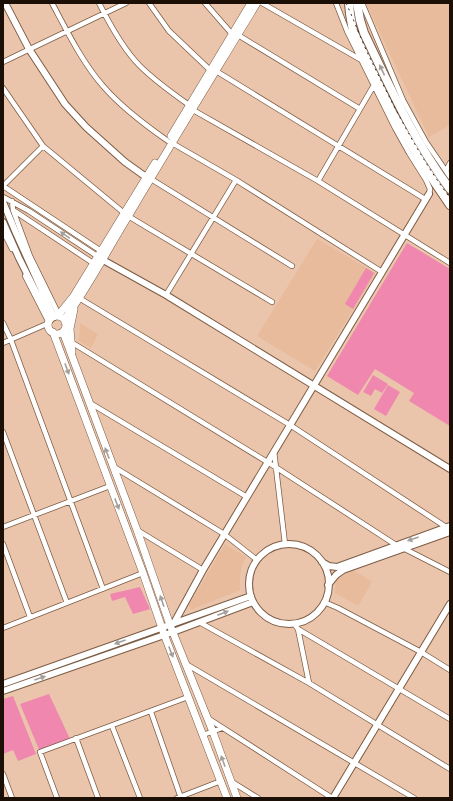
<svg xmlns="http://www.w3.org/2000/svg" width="453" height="801" viewBox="0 0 453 801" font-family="'Alegreya Sans',sans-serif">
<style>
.built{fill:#e7bb9c}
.green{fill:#ef87ae}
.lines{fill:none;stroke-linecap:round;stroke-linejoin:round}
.street-casing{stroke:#7c5c44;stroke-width:6}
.secondary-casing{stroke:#7c5c44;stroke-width:8}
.primary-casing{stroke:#7c5c44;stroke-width:8}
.highway-casing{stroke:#7c5c44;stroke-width:10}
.street{stroke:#fff;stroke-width:4.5}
.secondary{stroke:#fff;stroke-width:6}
.primary{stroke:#fff;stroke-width:7}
.highway{stroke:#fff;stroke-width:8}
.rail{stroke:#3d2c21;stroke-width:1;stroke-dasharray:2 4;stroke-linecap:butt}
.oneway{fill:#a49f9b}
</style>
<rect width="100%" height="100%" fill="#ebc5ab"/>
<!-- built -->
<path class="built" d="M366,3H450V125L429,137Z
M317,239L376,273L315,371L257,336Z
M80,323L98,334L91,348L79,341Z
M225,544L246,557L242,565L240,577V590L191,610L189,605Z
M352,569L372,582L358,606L335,593L336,580L338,576Z"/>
<!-- green -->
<path class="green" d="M407,243L450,269V426L409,401L414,393L375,369L358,395L327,376Z
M366,268L374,273L353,309L345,304Z
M373,375L388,384L382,393L375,389L371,396L363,392Z
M388,385L400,392L386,416L374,409Z
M140,587L150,609L133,614L125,597L112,601L110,594Z
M49,694L70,739L40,752L20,704Z
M13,696L36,754L18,761L13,750L3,754V699Z"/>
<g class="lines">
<defs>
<path id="street" d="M52,3C67,31 82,62 103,86C121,107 145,125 168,141
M99,3C110,25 123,49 140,66C155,81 172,93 189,105
M149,3L169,31L210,70
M205,3L232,34
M262,3L363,61
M336,3L347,31L395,128L409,153L426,180L430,189L429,194
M362,3L403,100L426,142L450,177
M238,35L360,109
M3,62L126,3
M216,71L425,199
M3,88L43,146L124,213
M193,110L318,181L450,263
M172,143L236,180L382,272
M446,171L450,163
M151,179L292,266
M318,181L374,85
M3,186L101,251
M3,186L43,146
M3,197L29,211L97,256
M12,201L13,210L30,256L59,315
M13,210L93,263
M128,216L272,302
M3,231L12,249
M25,276L47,319
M166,295L236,180
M79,298L290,425L446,527
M3,323L11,340L103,589
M71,342L277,468L396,545
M3,343L49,323
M90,403L247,497
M3,432L67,603
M274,451L285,544
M114,467L224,534L257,560
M3,527L110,486
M137,530L203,570
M3,544L30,617
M405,549L450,572
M324,602L338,608L421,652L450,670
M199,622L309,683L450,769
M294,624L298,629L309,683
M3,628L143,573
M298,629L450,719
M186,664L414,798
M151,712L181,798
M209,719L332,798
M112,726L140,798
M203,735L222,728
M76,738L98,798
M3,774L12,798
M232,782L258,798
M57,798L40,752L188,697
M177,798L221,781"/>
<path id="secondary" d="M5,3L29,49L65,104L86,127L125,162L146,177
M3,202L16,233L54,317
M3,222L19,258L50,320
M103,260L166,295L450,469
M249 584a40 40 0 1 1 80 0a40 40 0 1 1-80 0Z
M322,562L329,566L337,567L450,526
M328,585L336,575L343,570L450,532
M174,623L203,570L429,194
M3,684L251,596
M3,691L173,632L253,602
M333,798L450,604"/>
<path id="primary" d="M171,136L251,3
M56,316L60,313L73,297L155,163
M48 325a9 9 0 1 1 18 0a9 9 0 1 1-18 0Z
M65,322L67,316C90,284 108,249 129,215C171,144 214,74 257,3
M53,332L143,573L164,634L227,798
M63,332L137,530L170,625L213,732L237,798
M72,352L70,329L74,309"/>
<path id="highway" d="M349,3L350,14L353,31L392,112L423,165L450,205
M357,3L360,20L364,33C390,87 414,141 450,189"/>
</defs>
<!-- street casing -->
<use href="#street" class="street-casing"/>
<!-- secondary casing -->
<use href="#secondary" class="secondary-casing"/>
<!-- primary casing -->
<use href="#primary" class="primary-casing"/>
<!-- highway casing -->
<use href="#highway" class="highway-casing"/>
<!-- street -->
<use href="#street" class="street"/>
<!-- secondary -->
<use href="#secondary" class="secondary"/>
<!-- primary -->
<use href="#primary" class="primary"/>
<!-- highway -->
<use href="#highway" class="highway"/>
<!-- rail -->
<path class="rail" d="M346,3C354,20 360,37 368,54C392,103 417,154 450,198"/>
</g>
<!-- one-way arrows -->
<defs><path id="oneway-solid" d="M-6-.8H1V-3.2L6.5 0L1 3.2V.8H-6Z"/></defs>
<g class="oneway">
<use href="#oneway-solid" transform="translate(382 70) rotate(-115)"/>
<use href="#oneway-solid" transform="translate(65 235) rotate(-146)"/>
<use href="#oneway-solid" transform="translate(67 369) rotate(70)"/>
<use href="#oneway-solid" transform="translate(107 453) rotate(-111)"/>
<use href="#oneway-solid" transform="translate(117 504) rotate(69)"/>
<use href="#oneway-solid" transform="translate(413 539) rotate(161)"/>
<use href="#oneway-solid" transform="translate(162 601) rotate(-109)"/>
<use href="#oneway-solid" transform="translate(223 613) rotate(-21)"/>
<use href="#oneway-solid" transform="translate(120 642) rotate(160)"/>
<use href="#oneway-solid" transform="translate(171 652) rotate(69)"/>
<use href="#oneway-solid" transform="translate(40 678) rotate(-19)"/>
<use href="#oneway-solid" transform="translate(223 761) rotate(-110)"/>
</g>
<!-- border -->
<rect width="453" height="801" fill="none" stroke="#1b0f06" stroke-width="8"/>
</svg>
